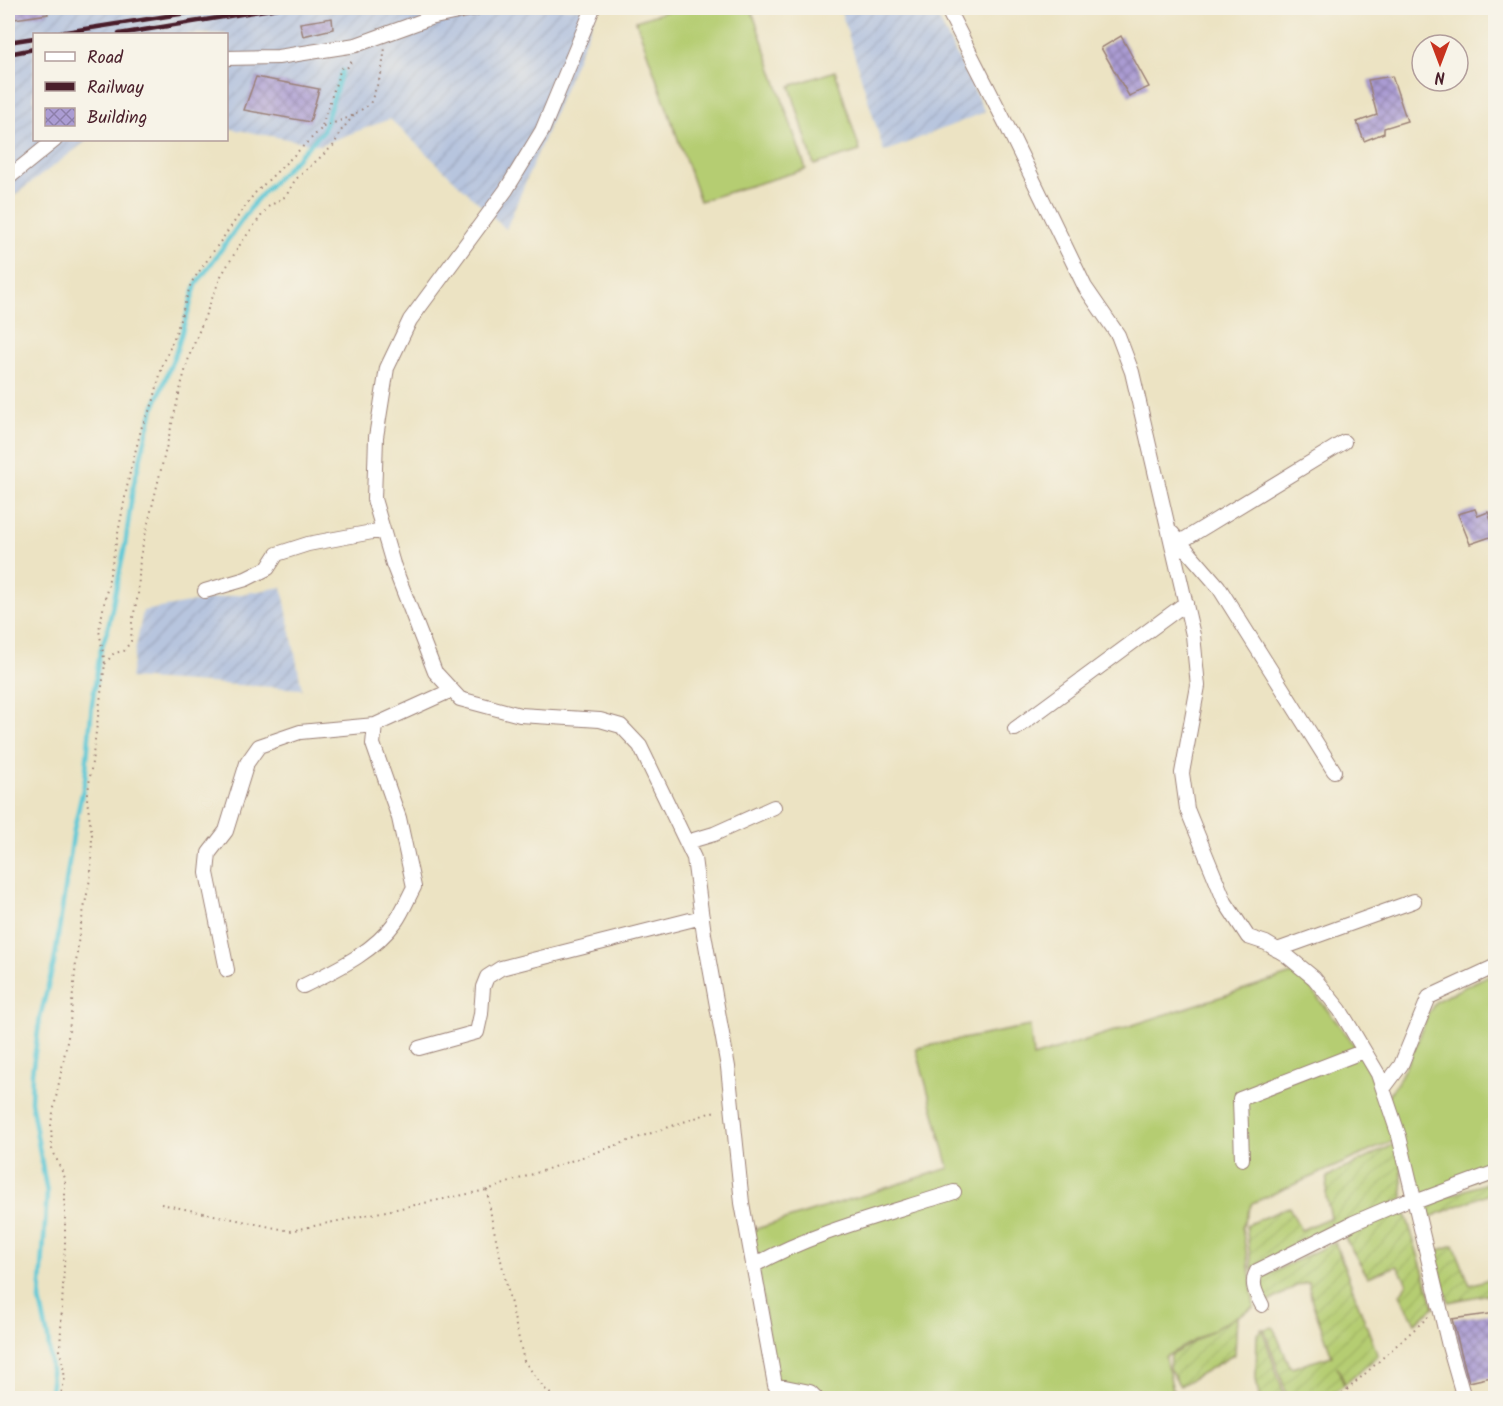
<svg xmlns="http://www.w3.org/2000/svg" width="1503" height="1406" viewBox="0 0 1503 1406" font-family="Kalam,sans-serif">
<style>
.industrial{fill:url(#industrial-furrows)}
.grass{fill:#b5cd72;stroke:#80764e;stroke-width:1.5}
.garden{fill:url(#garden-furrows);stroke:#80764e;stroke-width:1.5}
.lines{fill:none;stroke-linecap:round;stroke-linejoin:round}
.stream{stroke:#5ec9d7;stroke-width:4.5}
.building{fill:url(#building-cross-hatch)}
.minor-casing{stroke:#9b8177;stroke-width:16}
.path{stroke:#9b8177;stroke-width:2;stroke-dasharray:1.5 4.5;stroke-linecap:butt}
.minor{stroke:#fff;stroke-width:14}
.rail{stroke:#4a1f2b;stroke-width:4.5}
</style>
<defs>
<pattern id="industrial-furrows" width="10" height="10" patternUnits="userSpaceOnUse" patternTransform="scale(1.5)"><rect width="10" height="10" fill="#b7c5de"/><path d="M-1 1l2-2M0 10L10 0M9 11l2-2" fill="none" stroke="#9fa9bf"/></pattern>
<pattern id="garden-furrows" width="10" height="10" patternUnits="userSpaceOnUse" patternTransform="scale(1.5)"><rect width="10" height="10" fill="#b5cd72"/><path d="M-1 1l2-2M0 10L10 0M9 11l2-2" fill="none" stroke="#9db063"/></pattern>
<pattern id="building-cross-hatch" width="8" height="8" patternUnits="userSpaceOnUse" patternTransform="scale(1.5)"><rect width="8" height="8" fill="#ab9cd3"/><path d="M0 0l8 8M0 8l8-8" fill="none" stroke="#8d7fab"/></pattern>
</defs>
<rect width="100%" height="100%" fill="#f7f3e8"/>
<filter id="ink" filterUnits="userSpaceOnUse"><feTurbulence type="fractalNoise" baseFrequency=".0167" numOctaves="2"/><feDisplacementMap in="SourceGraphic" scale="12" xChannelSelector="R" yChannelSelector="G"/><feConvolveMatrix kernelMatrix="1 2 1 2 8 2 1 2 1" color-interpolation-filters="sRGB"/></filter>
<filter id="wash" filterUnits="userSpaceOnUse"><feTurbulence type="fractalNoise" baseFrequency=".008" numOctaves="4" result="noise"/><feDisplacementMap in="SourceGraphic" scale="24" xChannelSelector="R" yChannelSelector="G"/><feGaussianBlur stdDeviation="1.35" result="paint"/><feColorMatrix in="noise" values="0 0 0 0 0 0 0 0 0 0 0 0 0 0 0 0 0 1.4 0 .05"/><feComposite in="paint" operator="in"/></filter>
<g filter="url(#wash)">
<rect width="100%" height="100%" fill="#ece3c3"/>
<!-- industrial -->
<path class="industrial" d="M8,8H598L506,229L390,119L320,145L227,128L226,34H34V140H88L8,200Z
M840,8H933L985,112L884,152Z
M282,587L302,689L130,678L143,611Z"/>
<!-- grass -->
<path class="grass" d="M676,8H751L806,169L700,201L636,21Z
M835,71L860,151L814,165L790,86Z
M1298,972L1359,1051L1385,1104L1395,1140L1252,1203L1242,1227L1250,1274L1254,1307L1165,1357L1175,1398H821L774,1379L753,1230L949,1168L916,1048L1030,1026L1033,1057Z
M1495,972V1172L1415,1202L1386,1099L1397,1083L1416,1046L1428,1014L1436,1001Z"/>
<!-- garden -->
<path class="garden" d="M1397,1143L1401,1159L1403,1199L1252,1271L1246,1225L1289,1207L1301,1230L1331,1217L1326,1197L1327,1177Z
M1495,1180V1191L1428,1218L1424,1204Z
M1405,1212L1434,1307L1415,1323L1400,1294L1407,1284L1397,1266L1368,1277L1342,1233Z
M1335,1242L1378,1356L1345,1384L1337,1366L1344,1385L1326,1398H1288L1264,1329L1273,1327L1291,1368L1332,1356L1312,1302L1308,1282L1296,1286L1267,1303L1259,1286L1262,1277Z
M1454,1245L1470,1285L1495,1277V1293L1449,1302L1433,1252Z
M1237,1316L1235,1354L1180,1386L1169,1369L1171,1355Z
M1262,1329L1285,1398H1258L1259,1396L1256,1379L1257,1334Z"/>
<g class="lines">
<!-- stream -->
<path class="stream" d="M50,1398L52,1383L48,1338L40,1300L47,1193L31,1101L32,1073L40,1017L54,963L74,829L85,780L92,704L100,652L108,628L125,546L133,487L152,413L177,349L196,285L257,199L323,131L342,71"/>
</g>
<g id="blocks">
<!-- building -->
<path class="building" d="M8,8H47L48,14L8,20Z
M332,18L333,29L303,36L300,23Z
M1121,36L1149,87L1129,96L1101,48Z
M1392,76L1407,121L1384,128V133L1364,141L1357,122L1377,115L1368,80Z
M256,77L319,89L310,122L244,110Z
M1475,509L1478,516L1488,512L1496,535L1470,544L1458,514Z
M1496,1313V1376L1469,1382L1452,1319Z"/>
</g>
</g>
<g filter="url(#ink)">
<use href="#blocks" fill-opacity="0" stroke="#9b8177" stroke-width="1.5"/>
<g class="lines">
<defs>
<path id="minor" d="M593,8L542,131L506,190L410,320L387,368L376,437L374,499L393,564L435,672L460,699L520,715L600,720L621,726L640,746L694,858L704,934L728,1067L742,1203L775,1385L810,1392L816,1398
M947,8L1006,124L1085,287L1118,335L1132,372L1193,635L1198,686L1182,773L1187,809L1225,902L1248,937L1266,943L1286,955L1314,978L1340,1010L1378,1074L1399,1136L1449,1346L1464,1398
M226,58L278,57L356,45L430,18L476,8
M8,178L55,140
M1172,533L1218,586L1334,771
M1180,542L1344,442
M205,591L246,579L268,568L277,554L308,544L383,530
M1015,729L1186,603
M687,842L714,834L774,807
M1277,950L1414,901
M227,970L207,873L209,853L226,831L247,763L259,746L300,732L375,725
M303,986C337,969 373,953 396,921C403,911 408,898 414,887L399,818L373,744L375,725L452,690
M419,1048L477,1032L481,1014L483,987L487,977L501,968L702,917
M1383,1089L1401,1065L1429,997L1496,966
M1242,1159L1240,1099L1364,1051
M1415,1202L1496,1172
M753,1266C815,1231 887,1214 954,1192
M1262,1305C1256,1294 1250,1283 1257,1271L1353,1223L1414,1197"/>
</defs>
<!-- minor casing -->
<use href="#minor" class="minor-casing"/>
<!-- path -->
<path class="path" d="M323,127L350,117L370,104L381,75L385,48
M105,664L114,653L124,651L131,641L132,622L138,595L140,557L182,382L190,354L221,276L241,243L268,207L286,196L295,180L334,145L340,132L355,114
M161,1204L290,1231L487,1190
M60,1398L65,1378L60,1350L65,1244V1178L52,1149L51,1123L69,1032L79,934L91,874L92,835L87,800L105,664L99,630L130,472L142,426L153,403L162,367L176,333L191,283L254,194L321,129L341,68L348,67L353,59
M555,1398L544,1388L524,1361L492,1221L487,1190L718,1110
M1338,1398L1428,1317"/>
<!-- minor -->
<use href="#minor" class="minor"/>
<!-- rail -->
<path class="rail" d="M53,34L218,8
M119,34L278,8
M8,42L34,38
M8,54L34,49"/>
</g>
</g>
<!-- margin -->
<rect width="1503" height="1406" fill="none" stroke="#f7f3e8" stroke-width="30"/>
<!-- legend -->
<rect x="33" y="33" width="195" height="108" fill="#f7f3e8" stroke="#b29e9c" stroke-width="1.5"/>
<rect x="45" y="52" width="30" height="9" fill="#ffffff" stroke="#b29e9c" stroke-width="1.5"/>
<text x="87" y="63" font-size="18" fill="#4a1f2b">Road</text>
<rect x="45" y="82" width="30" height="9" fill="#4a1f2b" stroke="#b29e9c" stroke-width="1.5"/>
<text x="87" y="93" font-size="18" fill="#4a1f2b">Railway</text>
<rect x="45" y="108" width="30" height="18" fill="url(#building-cross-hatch)" stroke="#b29e9c" stroke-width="1.5"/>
<text x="87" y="123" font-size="18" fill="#4a1f2b">Building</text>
<!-- north arrow -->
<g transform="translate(1440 63) rotate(180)"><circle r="28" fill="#f7f3e8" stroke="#b29e9c" stroke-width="1.5"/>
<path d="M0-4.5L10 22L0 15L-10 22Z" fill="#c8321e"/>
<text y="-9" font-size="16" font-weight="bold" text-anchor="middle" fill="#4a1f2b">N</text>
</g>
</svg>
